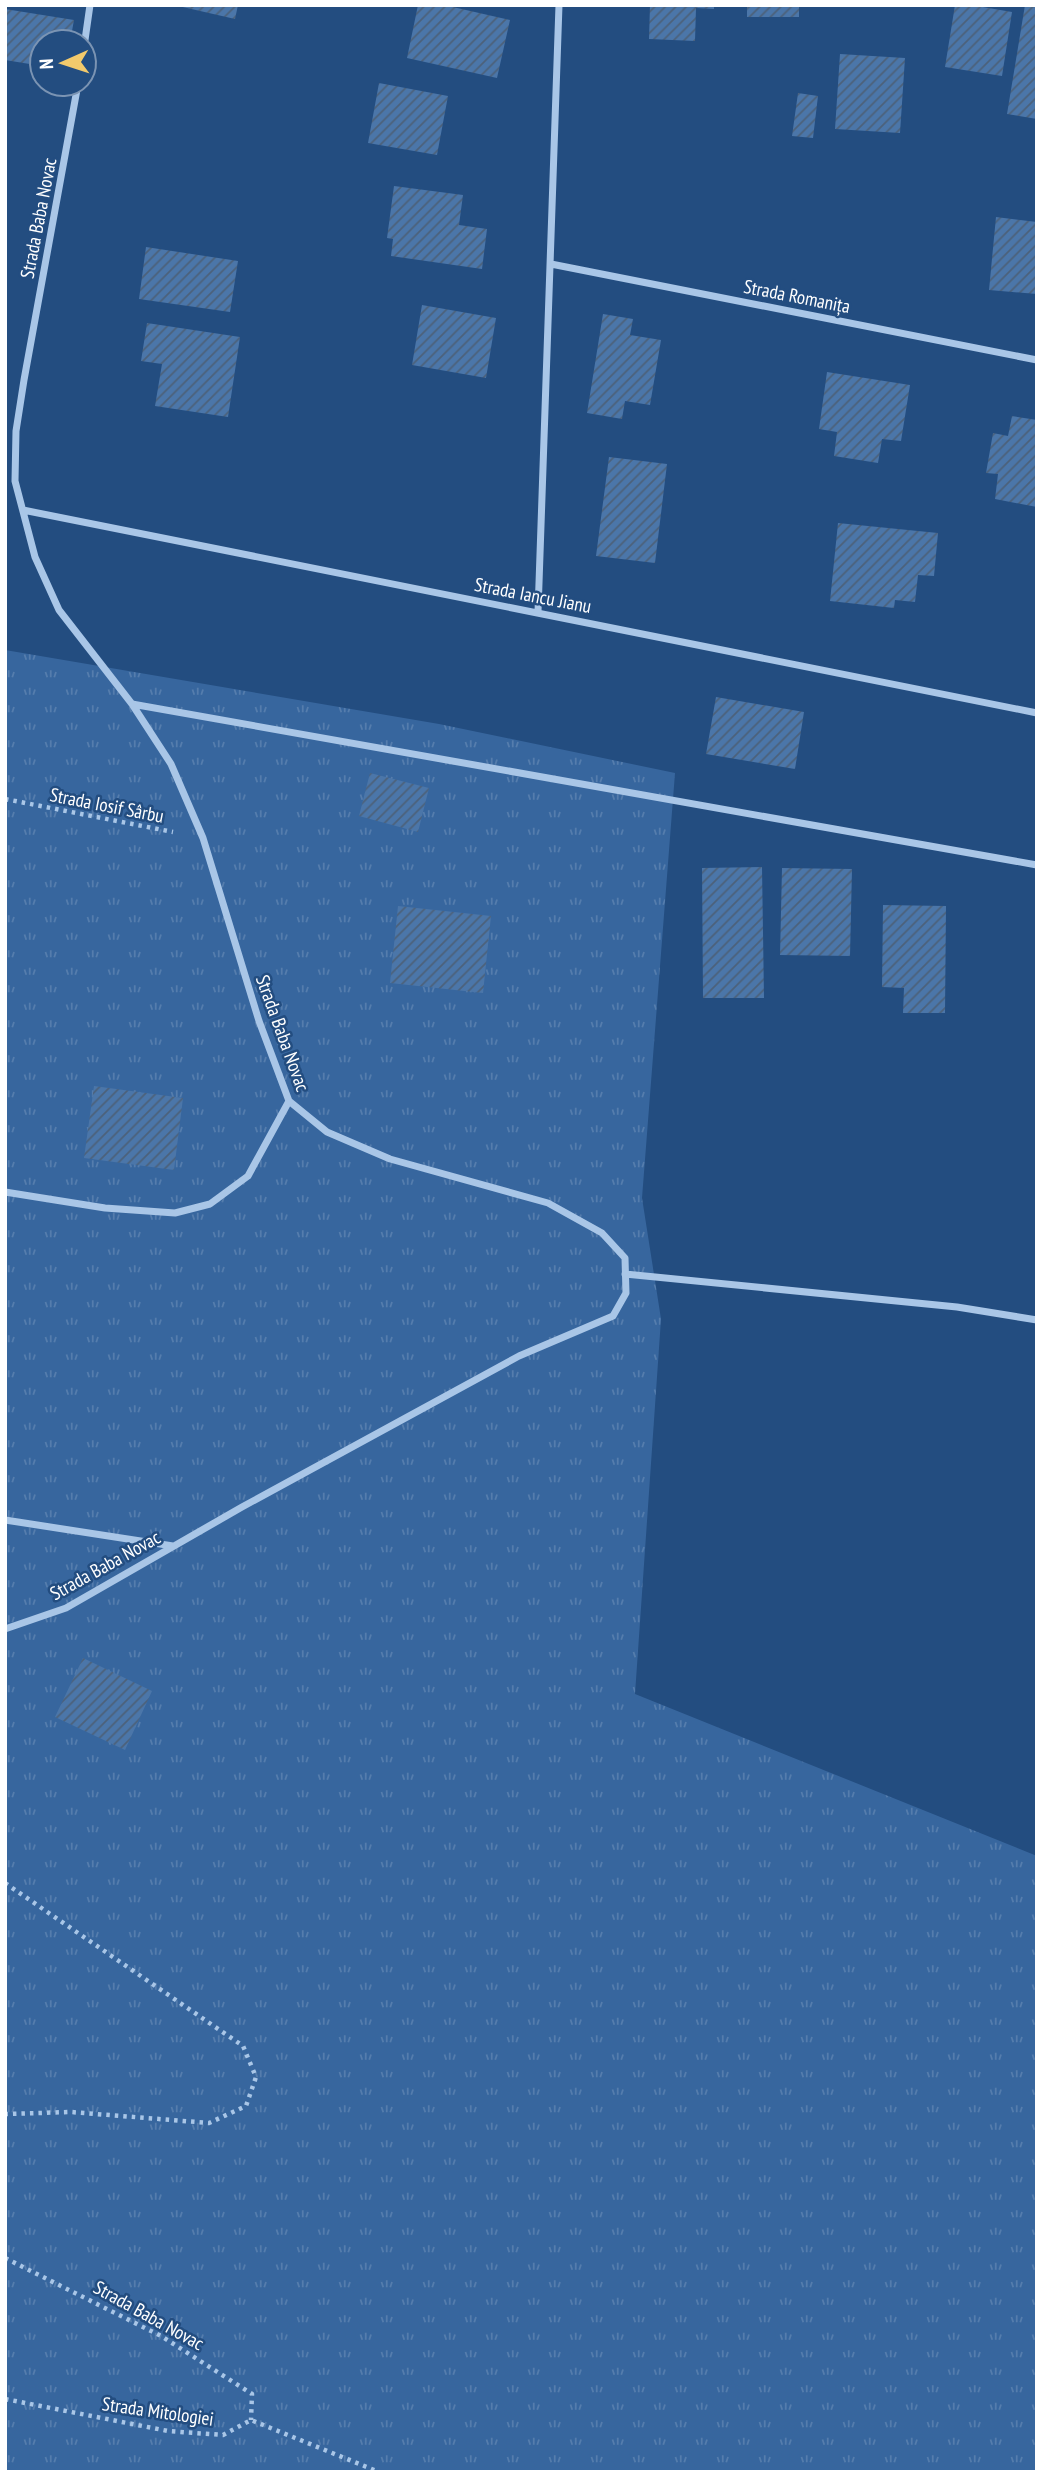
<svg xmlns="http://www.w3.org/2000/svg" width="1042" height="2477" viewBox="0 0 1042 2477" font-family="'PT Sans Narrow',sans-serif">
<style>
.grass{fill:url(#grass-tufts)}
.building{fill:url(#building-hatch)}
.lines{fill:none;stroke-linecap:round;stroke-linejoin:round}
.path{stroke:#a9c6e7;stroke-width:4.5;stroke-dasharray:3.5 5;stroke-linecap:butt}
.minor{stroke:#a9c6e7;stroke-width:7}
.labels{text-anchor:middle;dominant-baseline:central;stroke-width:5;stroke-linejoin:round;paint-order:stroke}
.street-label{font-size:19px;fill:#fff;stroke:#234d80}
</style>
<defs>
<pattern id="grass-tufts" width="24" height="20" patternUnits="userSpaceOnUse" patternTransform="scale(1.75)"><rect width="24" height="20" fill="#37669e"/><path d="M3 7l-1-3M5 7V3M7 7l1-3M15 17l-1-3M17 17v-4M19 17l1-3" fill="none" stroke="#557dad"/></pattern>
<pattern id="building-hatch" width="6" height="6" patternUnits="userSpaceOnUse" patternTransform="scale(1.75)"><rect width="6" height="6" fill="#4b76a9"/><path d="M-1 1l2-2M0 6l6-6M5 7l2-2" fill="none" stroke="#4c617a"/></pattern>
</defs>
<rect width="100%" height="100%" fill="#234d80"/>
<!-- grass -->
<path class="grass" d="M5,650L439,724L675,773L642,1198L661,1319L635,1694L1037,1856V2472H5Z"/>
<!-- building -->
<path class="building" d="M174,5H238L235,19Z
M418,5H444L510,20L497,78L407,58Z
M650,5H714V9L696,8L695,41L649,39Z
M747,5H799V17H747Z
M955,5H971L1012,12L1002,76L945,67Z
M1025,5H1037V119L1007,114Z
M5,9L74,20L70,42H42V66L5,60Z
M840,54L905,58L900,133L835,129Z
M379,83L448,96L437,155L368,143Z
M798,93L818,96L813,138L792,136Z
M394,186L463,195L459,225L487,229L482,269L391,256L393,239L387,238Z
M996,217L1037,222V294L989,290Z
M146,247L238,261L230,312L139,299Z
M422,305L496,318L486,378L412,365Z
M603,314L633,319L630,335L661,340L650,405L625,401L622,419L587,413Z
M147,323L240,337L228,417L155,406L162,364L141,361Z
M827,372L910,385L901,441L882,439L878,463L834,456L837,432L819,429Z
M1012,416L1037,420V507L995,499L998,474L986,473L993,433L1008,436Z
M609,457L667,464L655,563L596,556Z
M838,523L938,533L934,576L918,575L915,602L895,600L894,608L830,601Z
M716,697L804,712L795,769L706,754Z
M370,773L429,788L418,832L359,816Z
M762,867L764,998H703L702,868Z
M782,868L852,869L850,956L780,955Z
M883,905L946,906L945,1013H903L904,988L882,987Z
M398,906L491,916L483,993L390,983Z
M94,1086L183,1098L174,1170L84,1158Z
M83,1658L152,1691L125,1750L55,1717Z"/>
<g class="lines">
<!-- path -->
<path class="path" d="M5,799L173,832
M5,1883L243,2046L256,2077L246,2106L209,2123L71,2112L5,2114
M5,2258L161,2336L252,2394L251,2420
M5,2399L168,2431L223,2435L251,2420L379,2472"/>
<!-- minor -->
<path class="minor" d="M84,47L90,5
M551,264L1037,360
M23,510L1037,713
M538,612L559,5
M132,704L1037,865
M5,1192L105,1208L175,1213L210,1204L248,1176L289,1101
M625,1274L957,1307L1037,1320
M5,1520L173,1546
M5,1629L66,1608L242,1507L519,1356L613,1316L626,1293L625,1258L602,1233L548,1203L390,1159L327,1132L289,1101L259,1021L203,838L171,764L132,704L59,610L35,557L15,481L16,431L24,380L78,84"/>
</g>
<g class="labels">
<!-- street labels -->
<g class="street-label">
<text transform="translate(38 218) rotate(-79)">Strada Baba Novac</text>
<text transform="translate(797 296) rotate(11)">Strada Romanița</text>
<text transform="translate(533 595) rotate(11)">Strada Iancu Jianu</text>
<text transform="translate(107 805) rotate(11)">Strada Iosif Sârbu</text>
<text transform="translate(283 1033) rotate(70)">Strada Baba Novac</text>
<text transform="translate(105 1565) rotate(-29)">Strada Baba Novac</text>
<text transform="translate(149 2315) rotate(29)">Strada Baba Novac</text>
<text transform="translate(158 2411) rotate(8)">Strada Mitologiei</text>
</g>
</g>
<!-- border -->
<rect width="1042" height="2477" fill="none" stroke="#ffffff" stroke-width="14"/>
<!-- north arrow -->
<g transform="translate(63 63) rotate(267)"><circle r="33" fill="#234d80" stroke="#7b94b3" stroke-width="2"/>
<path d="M0-5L12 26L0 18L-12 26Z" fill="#f2ca6c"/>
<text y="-10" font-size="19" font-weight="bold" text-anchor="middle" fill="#ffffff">N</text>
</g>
</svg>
